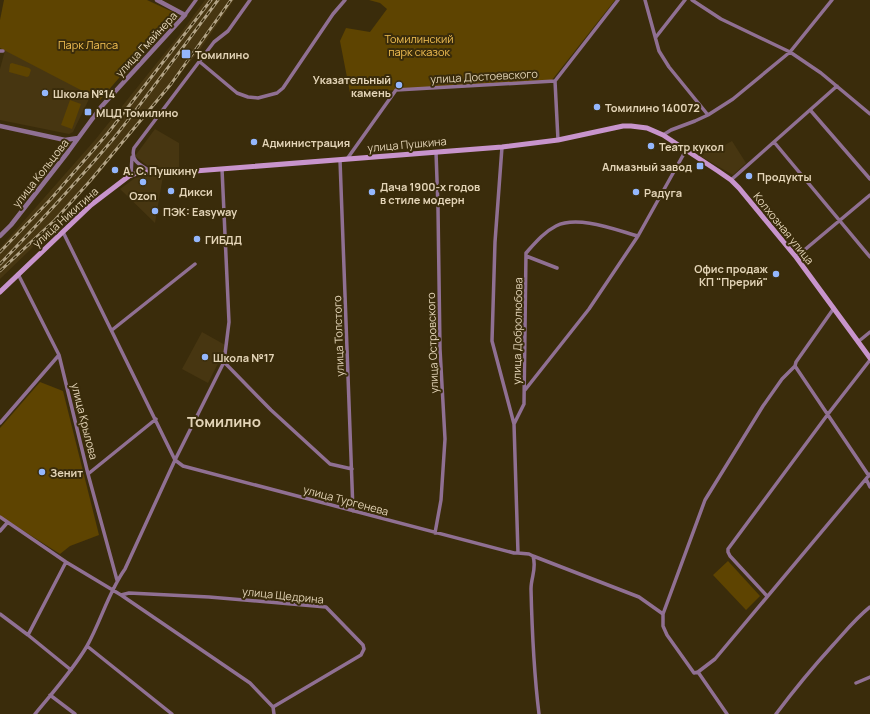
<svg xmlns="http://www.w3.org/2000/svg" width="870" height="714" viewBox="0 0 870 714" font-family="Manrope,sans-serif">
<style>
.built{fill:#473611}
.park{fill:#5e4401}
.lines{fill:none;stroke-linecap:round;stroke-linejoin:round}
.minor{stroke:#907093;stroke-width:3.5}
.tertiary{stroke:#907093;stroke-width:4.5}
.secondary{stroke:#c894cc;stroke-width:5}
.rail-casing{stroke:#b2a385;stroke-width:3}
.rail{stroke:#3a2c0b;stroke-width:1.5;stroke-dasharray:4.5;stroke-linecap:butt}
.poi-dot{fill:#94b7fd;stroke:#3a2c0b;stroke-width:1.5}
.labels{text-anchor:middle;dominant-baseline:central;stroke-width:4;stroke-linejoin:round;paint-order:stroke}
.park-label{font-size:11px;fill:#f3c053;stroke:#3a2c0b}
.street-label{font-size:11px;fill:#e3d4b7;stroke:#3a2c0b}
.poi-label{font-size:11px;font-weight:bold;fill:#e3d4b7;stroke:#3a2c0b;text-anchor:start}
.district-label{font-size:15px;font-weight:bold;fill:#e3d4b7;stroke:#3a2c0b}
</style>
<rect width="100%" height="100%" fill="#3a2c0b"/>
<!-- built -->
<path class="built" d="M205,0H234L199,51L97,176L31,249L0,279V248L95,140L180,34Z
M6,47L90,89V97L73,132L69,134L0,120V69Z
M155,129L179,143V169L153,170L135,156Z
M732,141L746,163L733,175L702,157L709,144L716,150Z
M144,176H163L155,223L120,189L135,178Z
M202,332L227,346L208,383L182,369Z"/>
<!-- park -->
<path class="park" d="M4,0H147L175,13L100,100L0,48V20Z
M369,0H615L552,80L350,93L340,41L346,28L370,32L387,9L380,3Z
M12,63L29,68L31,70L29,76L27,77L9,72L10,64Z
M70,100L81,104L72,129L61,125Z
M40,382L63,391L99,535L70,546L60,554L0,516V428Z
M728,561L760,596L746,610L713,575Z"/>
<g class="lines">
<!-- minor -->
<path class="minor" d="M645,0L659,51L669,67L708,115
M692,0L721,19L790,52L821,73L870,114
M185,15L196,0
M656,37L685,0
M0,51H3
M200,62L237,93L248,97L258,98L277,93L283,88L333,14L345,0
M555,81L558,140
M811,111L870,179
M663,135L671,130L695,121L708,115L733,99L790,52L832,0
M774,142L870,257
M502,147L495,242L492,341L514,424
M347,159L396,90L555,81L618,0
M340,160L353,511
M152,172C141,165 130,162 134,148L214,42L228,31L250,0
M131,175L132,157
M731,180L837,86
M63,232L175,460L183,466L514,553H518L514,424L524,404L526,253C535,243 544,232 556,226C578,215 616,230 638,236
M526,256L557,268
M796,257L870,195
M18,274L59,355L88,474L117,580
M834,308L796,362L795,366L869,476
M112,330L195,264
M859,341L870,332
M224,362L271,410L330,464L352,469
M795,366L782,379L763,406L705,500L663,614V626L667,635L694,673L698,672L715,659L870,474
M525,390L589,309L638,236L686,150
M0,423L59,355
M88,474L156,419
M866,479L870,487
M0,517L66,562L121,595L250,683L273,707L274,714
M0,531L7,523
M435,533L441,500L445,439L440,349L438,208L436,152
M518,553L529,554L533,556C537,569 531,577 531,589C532,631 534,673 539,714
M533,556L639,597L663,614
M121,595L129,593L209,597L326,607L363,645L364,649L361,655L273,707
M767,596L730,556L728,552V549L828,414L870,360
M0,614L28,635L71,670
M28,635L66,562
M87,646L172,714
M698,672L727,714
M856,683L870,677
M50,695L75,714
M35,714C53,692 73,670 87,646C101,621 109,591 125,569L175,460L224,362L229,322L222,169
M776,714C794,690 813,667 833,645C845,632 856,618 870,607"/>
<!-- tertiary -->
<path class="tertiary" d="M0,126L65,140L78,138
M0,236L11,225L68,152L101,107L185,15L157,0"/>
<!-- secondary -->
<path class="secondary" d="M0,292L91,205L129,176L140,172L166,173L182,172L502,147L558,140L623,126H631L647,128L663,135L718,171L731,180L739,188L796,257L870,358"/>
<defs>
<path id="rail" d="M0,252L50,200L108,133L211,0
M0,264C39,223 78,181 114,138C150,93 184,46 218,0
M0,271L55,220L90,181L171,84L231,0"/>
</defs>
<!-- rail casing -->
<use href="#rail" class="rail-casing"/>
<!-- rail -->
<use href="#rail" class="rail"/>
</g>
<!-- markers -->
<g class="poi-dot">
<rect x="181" y="49" width="10" height="10" rx="2"/>
<circle cx="399" cy="85" r="4"/>
<circle cx="45" cy="93" r="4"/>
<circle cx="597" cy="107" r="4"/>
<rect x="84" y="108" width="8" height="8" rx="2"/>
<circle cx="254" cy="142" r="4"/>
<circle cx="651" cy="146" r="4"/>
<rect x="696" y="162" width="8" height="8" rx="2"/>
<circle cx="115" cy="170" r="4"/>
<circle cx="749" cy="176" r="4"/>
<circle cx="143" cy="182" r="4"/>
<circle cx="171" cy="191" r="4"/>
<circle cx="372" cy="192" r="4"/>
<circle cx="636" cy="192" r="4"/>
<circle cx="155" cy="211" r="4"/>
<circle cx="197" cy="239" r="4"/>
<circle cx="776" cy="274" r="4"/>
<circle cx="205" cy="357" r="4"/>
<circle cx="42" cy="472" r="4"/>
</g>
<g class="labels">
<!-- park labels -->
<g class="park-label">
<text x="419" y="38">Томилинский<tspan x="419" dy="13">парк сказок</tspan></text>
<text x="88" y="44">Парк Лапса</text>
</g>
<!-- street labels -->
<g class="street-label">
<text transform="translate(146 44) rotate(-47)">улица Гмайнера</text>
<text transform="translate(484 76) rotate(-3)">улица Достоевского</text>
<text transform="translate(407 144) rotate(-5)">улица Пушкина</text>
<text transform="translate(40 173) rotate(-52)">улица Кольцова</text>
<text transform="translate(65 217) rotate(-42)">улица Никитина</text>
<text transform="translate(784 228) rotate(51)">Колхозная улица</text>
<text transform="translate(517 331) rotate(-89)">улица Добролюбова</text>
<text transform="translate(338 336) rotate(-92)">улица Толстого</text>
<text transform="translate(432 343) rotate(-92)">улица Островского</text>
<text transform="translate(85 421) rotate(76)">улица Крылова</text>
<text transform="translate(346 500) rotate(15)">улица Тургенева</text>
<text transform="translate(283 595) rotate(6)">улица Щедрина</text>
</g>
<!-- poi labels -->
<g class="poi-label">
<text x="195" y="54">Томилино</text>
<text x="391" y="79" text-anchor="end">Указательный<tspan x="391" dy="13">камень</tspan></text>
<text x="53" y="93">Школа №14</text>
<text x="605" y="107">Томилино 140072</text>
<text x="96" y="112">МЦД Томилино</text>
<text x="262" y="142">Администрация</text>
<text x="659" y="146">Театр кукол</text>
<text x="692" y="166" text-anchor="end">Алмазный завод</text>
<text x="123" y="170">А. С. Пушкину</text>
<text x="757" y="176">Продукты</text>
<text x="380" y="186">Дача 1900-х годов<tspan x="380" dy="13">в стиле модерн</tspan></text>
<text x="179" y="191">Дикси</text>
<text x="644" y="192">Радуга</text>
<text x="143" y="195" text-anchor="middle">Ozon</text>
<text x="163" y="211">ПЭК: Easyway</text>
<text x="205" y="239">ГИБДД</text>
<text x="768" y="268" text-anchor="end">Офис продаж<tspan x="768" dy="13">КП "Прерий"</tspan></text>
<text x="213" y="357">Школа №17</text>
<text x="50" y="472">Зенит</text>
</g>
<!-- district labels -->
<g class="district-label">
<text x="224" y="421">Томилино</text>
</g>
</g>
</svg>
